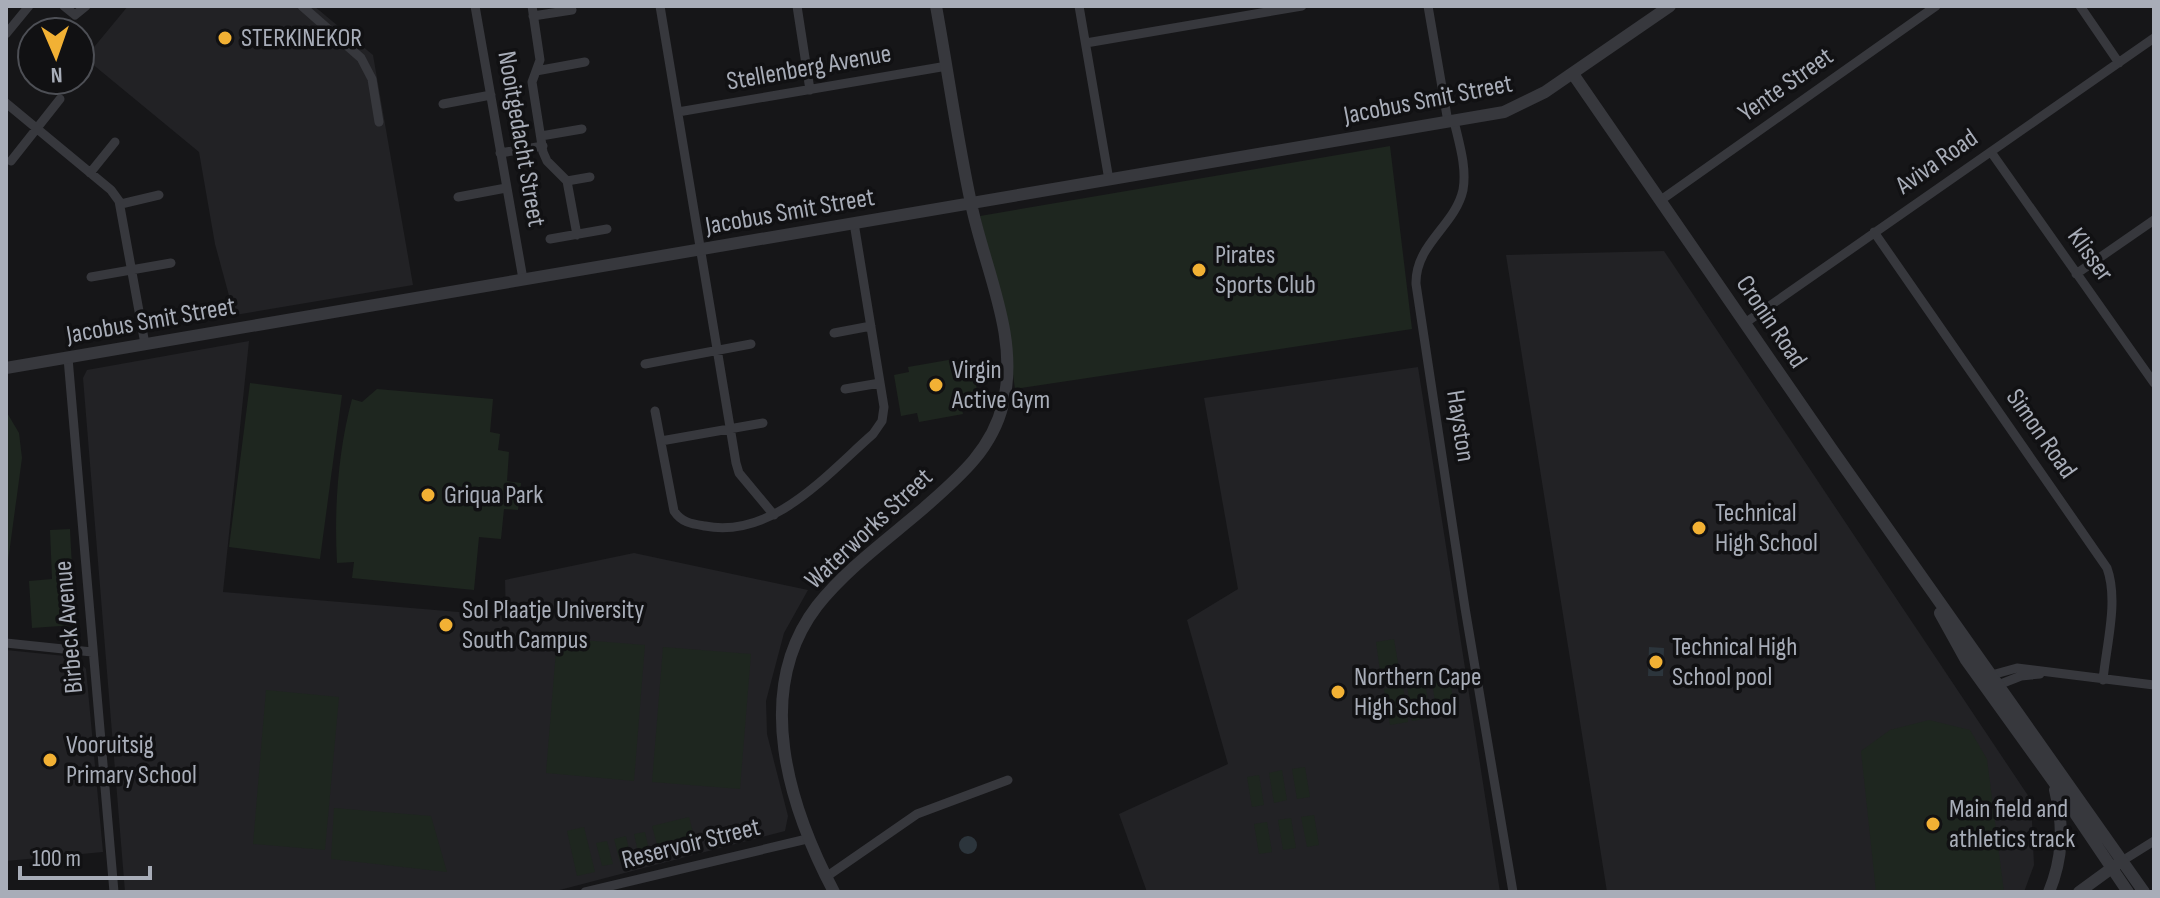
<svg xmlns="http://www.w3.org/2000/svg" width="2160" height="898" viewBox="0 0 2160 898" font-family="'Sofia Sans Condensed',sans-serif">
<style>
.built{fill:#222225}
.green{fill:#1e261f}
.water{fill:#2c353c}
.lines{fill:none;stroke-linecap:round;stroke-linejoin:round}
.minor{stroke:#37383d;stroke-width:9}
.tertiary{stroke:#37383d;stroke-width:12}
.poi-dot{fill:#f2b134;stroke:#111113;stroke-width:3}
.labels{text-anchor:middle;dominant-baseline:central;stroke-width:7;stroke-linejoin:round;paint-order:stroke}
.poi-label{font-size:26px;fill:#a8adb8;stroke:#111113;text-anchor:start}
.street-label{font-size:26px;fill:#a8adb8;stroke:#111113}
</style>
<rect width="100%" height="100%" fill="#161618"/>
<!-- built -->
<path class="built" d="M128,6H314L373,55L413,285L229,316L231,303L215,244L199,152L85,58Z
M1664,251L2031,800L2034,865L2024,892H1607L1506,255Z
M249,341L223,592L506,616L505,580L634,553L808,590L784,633L766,701L767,734L788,816L785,831L552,892H125L83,378L87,370Z
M1418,367L1500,892H1147L1119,814L1228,764L1187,620L1238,589L1204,398Z
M6,650L75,657L86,669L103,852L6,861Z"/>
<!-- green -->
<path class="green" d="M1390,146L1412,329L1015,389L1006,324L980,216Z
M954,359L955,363L972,361L978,396L960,400L963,414L919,422L917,413L901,416L894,375L909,372L908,367Z
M250,383L342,395L320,559L229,547Z
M377,389L493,399L490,432L500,434L498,450L509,452L507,481L521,483L518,510L504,509L501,539L479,537L474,590L352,578L354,562L337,563C334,508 338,452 352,399L362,402Z
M6,411L19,433L22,458L6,576Z
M70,529L75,625L32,628L29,581L52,579L50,530Z
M557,638L645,645L634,781L546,773Z
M1394,639L1400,675L1381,678L1376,642Z
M663,647L751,654L740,789L652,782Z
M1450,678L1455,715L1437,717L1432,681Z
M1425,682L1430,718L1412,721L1407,685Z
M1403,686L1408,722L1390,725L1384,689Z
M266,690L339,697L325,850L253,844Z
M1929,720L1970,730L1987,759L2004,892H1876L1861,751L1890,730Z
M1305,767L1310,797L1297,799L1292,769Z
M1282,770L1287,800L1274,803L1269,773Z
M1259,775L1264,805L1252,807L1247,777Z
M334,808L431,816L447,872L331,859Z
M1314,815L1319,845L1307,847L1301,817Z
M689,817L697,847L660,856L652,826Z
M1291,818L1296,848L1283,850L1278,820Z
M1267,822L1272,852L1259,854L1254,824Z
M584,827L595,872L577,876L567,831Z
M645,832L650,855L639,857L634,834Z
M626,836L631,859L620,862L614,839Z
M607,841L613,864L602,866L596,843Z"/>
<!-- water -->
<path class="water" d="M1649,647L1664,648L1663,676H1648Z
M959 845a9 9 0 1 1 18 0a9 9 0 1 1-18 0Z"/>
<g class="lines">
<!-- minor -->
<path class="minor" d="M64,6L75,15L86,6
M302,6L361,58L372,79L379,122
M475,6L523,279
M532,6L540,60L532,82L543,152L547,161L567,181L577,235
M660,6L736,463L739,473L774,515
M797,6L810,90
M1079,6L1109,180
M1428,6L1448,122
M2080,6L2119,63
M533,16L572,10
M6,34L29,6
M1086,43L1302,6
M536,71L585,62
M6,103L111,190L119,201L145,344
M443,104L491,95
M678,112L947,66
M1454,121C1459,143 1467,167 1463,190C1455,226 1415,244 1416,284L1465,608L1513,892
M541,136L582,129
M1991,152L2154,383
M500,153L543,146
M11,161L60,99
M90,173L115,142
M567,181L590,177
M458,197L506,188
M1661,200L1936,6
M121,204L159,195
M1874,232L2107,568C2119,601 2106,646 2103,680
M550,239L607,229
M2076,274L2154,220
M91,277L171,263
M1745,323L2154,38
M834,333L871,326
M68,358L114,892
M645,364L751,344
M845,389L880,383
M655,411L674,511C682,523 692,524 705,526C773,539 827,474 873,434L882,421L884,407L854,223
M661,441L763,423
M6,643L92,652
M1988,676L2017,668L2154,685
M1993,687L2021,676L2040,674
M2122,861L2154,841
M826,877L917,814L1008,780
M585,892L807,839"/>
<!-- tertiary -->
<path class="tertiary" d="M1573,74L1831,448L2144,892
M6,368L1504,112L1545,92L1670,6
M1940,613L1966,660L2053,781L2128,892
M834,892C789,807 752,691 817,606C846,569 888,539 924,508C958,478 992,450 1003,404C1020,337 984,268 971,203C957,138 948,72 936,6
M2049,892C2063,858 2064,826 2055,790
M2079,892L2116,865"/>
</g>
<!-- markers -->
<g class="poi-dot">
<circle cx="225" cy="38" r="8"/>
<circle cx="1199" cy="270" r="8"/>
<circle cx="936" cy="385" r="8"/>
<circle cx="428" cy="495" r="8"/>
<circle cx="1699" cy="528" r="8"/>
<circle cx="446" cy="625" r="8"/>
<circle cx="1656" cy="662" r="8"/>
<circle cx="1338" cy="692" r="8"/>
<circle cx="50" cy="760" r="8"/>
<circle cx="1933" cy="824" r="8"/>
</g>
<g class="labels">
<!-- poi labels -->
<g class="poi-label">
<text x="241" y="38">STERKINEKOR</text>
<text x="1215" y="255">Pirates<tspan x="1215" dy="30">Sports Club</tspan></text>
<text x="952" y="370">Virgin<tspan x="952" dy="30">Active Gym</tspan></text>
<text x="444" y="495">Griqua Park</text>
<text x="1715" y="513">Technical<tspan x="1715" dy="30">High School</tspan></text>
<text x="462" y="610">Sol Plaatje University<tspan x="462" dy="30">South Campus</tspan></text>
<text x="1672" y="647">Technical High<tspan x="1672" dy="30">School pool</tspan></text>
<text x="1354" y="677">Northern Cape<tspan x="1354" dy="30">High School</tspan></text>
<text x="66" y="745">Vooruitsig<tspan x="66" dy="30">Primary School</tspan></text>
<text x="1949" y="809">Main field and<tspan x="1949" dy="30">athletics track</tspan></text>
</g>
<!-- street labels -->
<g class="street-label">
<text transform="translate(809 68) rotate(-10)">Stellenberg Avenue</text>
<text transform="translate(1786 85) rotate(-35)">Yente Street</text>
<text transform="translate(1428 100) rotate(-11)">Jacobus Smit Street</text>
<text transform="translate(521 139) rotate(80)">Nooitgedacht Street</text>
<text transform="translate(1937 162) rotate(-35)">Aviva Road</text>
<text transform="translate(790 212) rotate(-10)">Jacobus Smit Street</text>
<text transform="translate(2090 255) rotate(54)">Klisser</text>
<text transform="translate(151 321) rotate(-10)">Jacobus Smit Street</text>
<text transform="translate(1771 322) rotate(56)">Cronin Road</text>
<text transform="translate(1460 426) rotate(81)">Hayston</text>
<text transform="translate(2041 434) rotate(55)">Simon Road</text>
<text transform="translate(869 529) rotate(-43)">Waterworks Street</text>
<text transform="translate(69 627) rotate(-95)">Birbeck Avenue</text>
<text transform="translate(691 844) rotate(-14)">Reservoir Street</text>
</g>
</g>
<!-- border -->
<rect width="2160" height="898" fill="none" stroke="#a8adb8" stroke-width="16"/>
<!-- north arrow -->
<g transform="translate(56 56) rotate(178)"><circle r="38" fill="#111113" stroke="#4d4f55" stroke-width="2"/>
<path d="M0-6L14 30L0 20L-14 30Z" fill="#f2b134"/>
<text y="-12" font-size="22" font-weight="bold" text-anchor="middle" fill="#a8adb8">N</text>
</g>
<!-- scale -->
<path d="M20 866v12h130v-12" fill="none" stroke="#a8adb8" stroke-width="4"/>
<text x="32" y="866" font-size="24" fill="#a8adb8" stroke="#111113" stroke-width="6" paint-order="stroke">100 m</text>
</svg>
